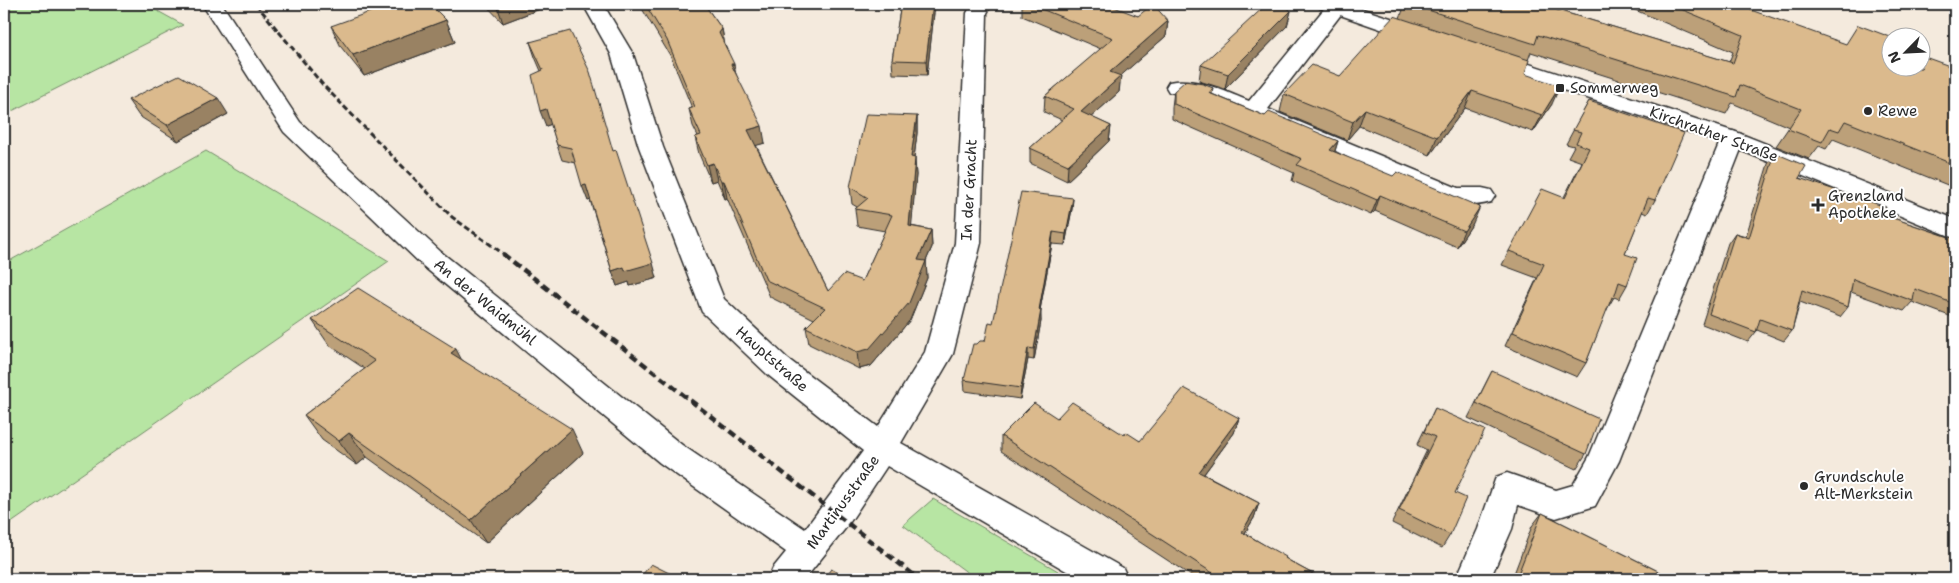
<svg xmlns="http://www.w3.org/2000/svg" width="1959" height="583" viewBox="0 0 1959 583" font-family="'Shantell Sans',sans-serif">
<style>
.green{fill:#b7e5a3;stroke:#718867}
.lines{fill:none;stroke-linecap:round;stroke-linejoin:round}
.street-casing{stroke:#2b2b2b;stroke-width:3}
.secondary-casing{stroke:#2b2b2b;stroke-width:3}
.street{fill:#fff;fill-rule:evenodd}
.secondary{fill:#fff;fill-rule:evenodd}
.rail-far1{stroke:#2b2b2b;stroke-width:3;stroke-dasharray:6 3;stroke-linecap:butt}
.rail{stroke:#2b2b2b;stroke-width:4.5;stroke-dasharray:8 4.5;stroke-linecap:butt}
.wall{fill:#bca079;stroke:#2b2b2b}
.shaded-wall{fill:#998263;stroke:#2b2b2b}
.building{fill:#dbba8d;stroke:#2b2b2b}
.poi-dot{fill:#2b2b2b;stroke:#fff;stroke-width:2}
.labels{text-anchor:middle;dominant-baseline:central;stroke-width:4;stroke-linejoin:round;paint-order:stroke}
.poi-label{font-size:15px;fill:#2b2b2b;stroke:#fff;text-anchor:start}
.street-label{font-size:15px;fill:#2b2b2b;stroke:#fff}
</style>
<rect width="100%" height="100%" fill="#f4eadd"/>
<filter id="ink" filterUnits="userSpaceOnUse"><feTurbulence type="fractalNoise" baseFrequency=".02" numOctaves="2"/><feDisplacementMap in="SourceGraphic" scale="10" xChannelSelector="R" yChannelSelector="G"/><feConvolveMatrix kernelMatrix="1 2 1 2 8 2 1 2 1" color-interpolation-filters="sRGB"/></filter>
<g filter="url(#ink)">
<!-- green -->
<path class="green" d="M4,4H145L183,25L4,115Z
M206,151L389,261L4,528V264Z
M933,499L1072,579H976L903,525Z"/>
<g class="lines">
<defs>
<path id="street" d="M202,4H222L300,122L441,252L682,445L805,529L863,451L768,375L702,312L639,147L611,54L583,4H603L633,54L663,147L724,299L788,359L878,427L925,352L955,243L967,13L972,4H992L987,13L981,243L953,354L901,443L1123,568L1128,579H1080L887,466L848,525L805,579H768L773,568L786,552L660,463L423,266L284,132Z
M1328,4H1349L1268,109L1458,188H1482L1491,190L1495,196L1491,202C1477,206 1460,207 1446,203L1201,98L1169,92L1166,87L1169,82C1195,76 1226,92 1249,101Z
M1733,131L1741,134L1745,139L1619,461L1595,506L1556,518L1518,505L1512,529L1490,579H1456L1478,529L1496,477L1507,473L1556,490L1573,485L1589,457L1721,139L1725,134Z"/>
<path id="secondary" d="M1317,4H1347L1431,31L1434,36L1431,41L1423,42L1415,41L1320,8Z
M1490,51L1741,134L1955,219V238L1725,144L1482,63L1479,58L1482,53Z"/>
</defs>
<!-- street casing -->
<use href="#street" class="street-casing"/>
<!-- secondary casing -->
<use href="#secondary" class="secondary-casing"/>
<!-- street -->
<use href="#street" class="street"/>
<!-- secondary -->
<use href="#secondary" class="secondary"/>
<!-- rail-far1 -->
<path class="rail-far1" d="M256,4L323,85L452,217L505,255"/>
<!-- rail -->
<path class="rail" d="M503,254L919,579"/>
</g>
<!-- wall -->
<path class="wall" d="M485,4H539L540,9L503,23Z
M640,4H704L722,29L725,46L736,74L765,143L756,145L828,291L862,281L885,231L857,226L855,209L857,207L852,204L850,187L917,116V133L914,158L916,175L911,226L931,230L932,247L926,261L927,278L910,320L871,366L859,369L809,344L806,327L814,319L770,297L727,198L725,199L717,180L711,182L699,154L695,137L698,136L693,126L689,109L692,108L671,57L644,12Z
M901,4H935L927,75L893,74L892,60Z
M1022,4H1094L1138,16L1168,21L1166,36L1120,76L1119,92L1091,117L1111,126L1109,141L1067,181L1030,163V148L1062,120L1044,112L1045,96L1101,49L1022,16Z
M1382,4H1537L1729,62L1733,52L1621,4H1734L1892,68H1955V188L1833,139L1826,149L1819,146L1809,159L1776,146L1789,127L1732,103L1726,114L1531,52L1528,60L1525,74L1552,104L1533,132L1465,108L1430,155L1359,126L1347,140L1280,112L1284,94L1340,76L1400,18L1403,10Z
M1291,11L1287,26L1225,89L1199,81L1201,65Z
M446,20L455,42L364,76L341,47L331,26Z
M530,42L613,151L657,278L630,286L629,282L617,286L612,271L590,200L588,201L576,163L562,160L557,145L551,124L546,126L541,71L535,57Z
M1213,88L1212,94L1265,116L1338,141L1335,151L1473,223L1457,247L1375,211L1371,215L1292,181L1294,173L1172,119V107L1174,91Z
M128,100L228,114L178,141L139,116Z
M1589,101L1655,200L1647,214L1642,212L1625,254L1627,285L1619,299L1614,297L1606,311L1586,363L1577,377L1505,346L1537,278L1502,265L1509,251L1564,197L1582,162L1568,157L1574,146L1566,144Z
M1775,153L1799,178L1884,215L1955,239V318L1912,302L1904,311L1851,292L1848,307L1840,317L1800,302L1792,331L1784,341L1757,330L1756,332L1748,342L1702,324L1728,243L1735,233L1746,236L1768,164Z
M1073,198L1072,209L1065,245L1052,244L1040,310L1041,321L1034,360L1028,359L1020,399L965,391L964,380L977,344L985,341Z
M312,320L461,359L583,453L486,543L367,457L357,465L322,440L304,415L365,369L329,345Z
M1492,371L1586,454L1576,469L1468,418Z
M1435,408L1455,493L1450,535L1442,548L1392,523L1427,450L1417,445Z
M1057,418L1124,435L1140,441L1239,418L1234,433L1204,474L1259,503L1254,518L1245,533L1298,566L1322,579H1196L1001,451V436Z
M1542,513L1674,579H1512L1532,526Z"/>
<!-- shaded-wall -->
<path class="shaded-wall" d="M508,4H539L540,9L503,23L498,8Z
M933,4H935L927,75L926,61Z
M1291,11L1287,26L1225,89L1228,74Z
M446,20L455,42L364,76L353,55Z
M1168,21L1166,36L1108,87L1110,72Z
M722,29L725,46L722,50L719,33Z
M731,64H734L737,81Z
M1121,76L1119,92L1079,128L1081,112Z
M1560,86L1552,104L1533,132L1542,115Z
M1472,91L1465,108L1430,155L1437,137Z
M218,98L228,114L178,141L167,125Z
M546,109L552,124L546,126L540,111Z
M1365,109L1359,126L1347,140L1353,122Z
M917,116V133L912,175L911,157Z
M762,126L765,143L751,147L748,130Z
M1111,126L1109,141L1067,181L1068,165Z
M1338,141L1333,157L1330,150Z
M915,158L916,175L910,243L909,226Z
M713,163L717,180L711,182L707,165Z
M721,181H724L727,198L725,199Z
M586,185L591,200L588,201L582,186Z
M1380,195L1375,211L1371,215L1377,200Z
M1073,198L1072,209L1065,245L1066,234Z
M1480,207L1473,223L1457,247L1464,231Z
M931,230L932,247L919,277L918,260Z
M1053,232L1052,244L1038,321L1039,310Z
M926,261L927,278L910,320L871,366L859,369L857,352Z
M653,263L657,278L630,286L629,282L617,286L612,271L624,267Z
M1041,310V321L1034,360V349Z
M1028,348V359L1020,399L1021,388Z
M456,349L469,374L451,353Z
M1239,418L1234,433L1195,486L1199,472Z
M572,429L583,453L486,543L471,520Z
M349,433L367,457L357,465L339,441Z
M1259,503L1254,518L1237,546L1242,532Z
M673,575L674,579H669Z"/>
<!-- building -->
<path class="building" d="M392,4H430L446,20L353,55L331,26Z
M494,4H508L498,8Z
M645,4H704L722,29L719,33L734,64H731L762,126L748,130L828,291L844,274L862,281L892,215L855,209L868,198L850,187L866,114L917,116L911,157L915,158L909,226L931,230L918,260L926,261L909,303L869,349L857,352L806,327L825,308L766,280L724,181H721L713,163L707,165L695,137L701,135L689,109L695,107L667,40Z
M901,4H933L926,61L892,60Z
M1029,4H1094L1100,6L1102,4H1106L1138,16L1153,4L1168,21L1110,72L1121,76L1081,112L1111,126L1068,165L1030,148L1074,109L1045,96L1113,38Z
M1267,4H1283L1291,11L1228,74L1201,65Z
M1409,4H1537L1733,63L1743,35L1669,4H1734L1846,44L1858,25L1893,38H1892V68H1922V56L1955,68V165L1845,121L1839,131L1830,128L1822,142L1788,129L1801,109L1740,85L1736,97L1538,35L1535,44Z
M1394,16L1529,60L1525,74L1560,86L1542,115L1472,91L1437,137L1365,109L1353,122L1284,94L1312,65L1340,76Z
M570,31L590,72L613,151L616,150L653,263L625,271L624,267L612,271L586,185L582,186L571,148L557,145L546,109L540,111L532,75L543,70L530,42Z
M179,75L218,98L167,125L128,100Z
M1185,81L1203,84L1213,88L1209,93L1265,116L1269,112L1338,141L1330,150L1393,176L1397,172L1480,207L1464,231L1380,195L1377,200L1297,165L1302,159L1174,104V91Z
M1589,101L1684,133L1655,200L1648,198L1625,254L1637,258L1627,285L1619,282L1614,298L1612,297L1586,363L1513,332L1544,264L1509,251L1542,189L1565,198L1589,148L1576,143L1581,132L1573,130Z
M1775,153L1806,166L1799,178L1886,207L1884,215L1955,239V304L1915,289L1913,301L1853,279L1848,307L1802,290L1792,331L1760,319L1756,332L1709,314L1735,233L1749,238Z
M1021,192L1073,198L1066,234L1053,232L1039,310H1041L1034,349L1028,348L1021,388L964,380L973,344H977L980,341H985L989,322L993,323Z
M358,288L456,349L451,353L572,429L471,520L349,433L339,441L304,415L375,361L312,320Z
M1492,371L1599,419L1586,454L1476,403Z
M1184,388L1239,418L1199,472L1259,503L1242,532L1286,557L1285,558L1298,566L1322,579H1222L1001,436L1034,403L1057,418L1072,402L1124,435L1126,432L1140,441Z
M1435,408L1485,430L1455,493L1466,498L1450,535L1399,510L1435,437L1424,432Z
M1542,513L1674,579H1516Z
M651,564L673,575L669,579H639Z
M831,569L850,579H823Z"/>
</g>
<!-- markers -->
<g class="poi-dot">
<rect x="1555" y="83" width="10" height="10" rx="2.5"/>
<circle cx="1868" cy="111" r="5"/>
<path d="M1815.5 197.5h5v5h5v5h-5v5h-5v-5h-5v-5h5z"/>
<circle cx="1804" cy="486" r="5"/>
</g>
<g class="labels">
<!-- poi labels -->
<g class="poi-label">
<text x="1570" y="88">Sommerweg</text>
<text x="1878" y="111">Rewe</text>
<text x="1828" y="196">Grenzland<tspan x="1828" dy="17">Apotheke</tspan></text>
<text x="1814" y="477">Grundschule<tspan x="1814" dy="17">Alt-Merkstein</tspan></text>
</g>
<!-- street labels -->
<g class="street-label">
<text transform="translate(1714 134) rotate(20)">Kirchrather Straße</text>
<text transform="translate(969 190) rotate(-87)">In der Gracht</text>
<text transform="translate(485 302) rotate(39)">An der Waidmühl</text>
<text transform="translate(772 359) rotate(41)">Hauptstraße</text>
<text transform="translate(843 502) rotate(-54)">Martinusstraße</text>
</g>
</g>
<!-- margin -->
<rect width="1959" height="583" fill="none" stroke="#fff" stroke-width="20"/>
<rect x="10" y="10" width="1939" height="563" fill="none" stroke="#2b2b2b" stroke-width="2" filter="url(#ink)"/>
<!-- north arrow -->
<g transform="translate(1906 52) rotate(246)"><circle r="24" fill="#ffffff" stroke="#aaaaaa"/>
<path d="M0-4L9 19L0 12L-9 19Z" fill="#2b2b2b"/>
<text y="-8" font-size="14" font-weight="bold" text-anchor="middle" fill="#2b2b2b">N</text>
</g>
</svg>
